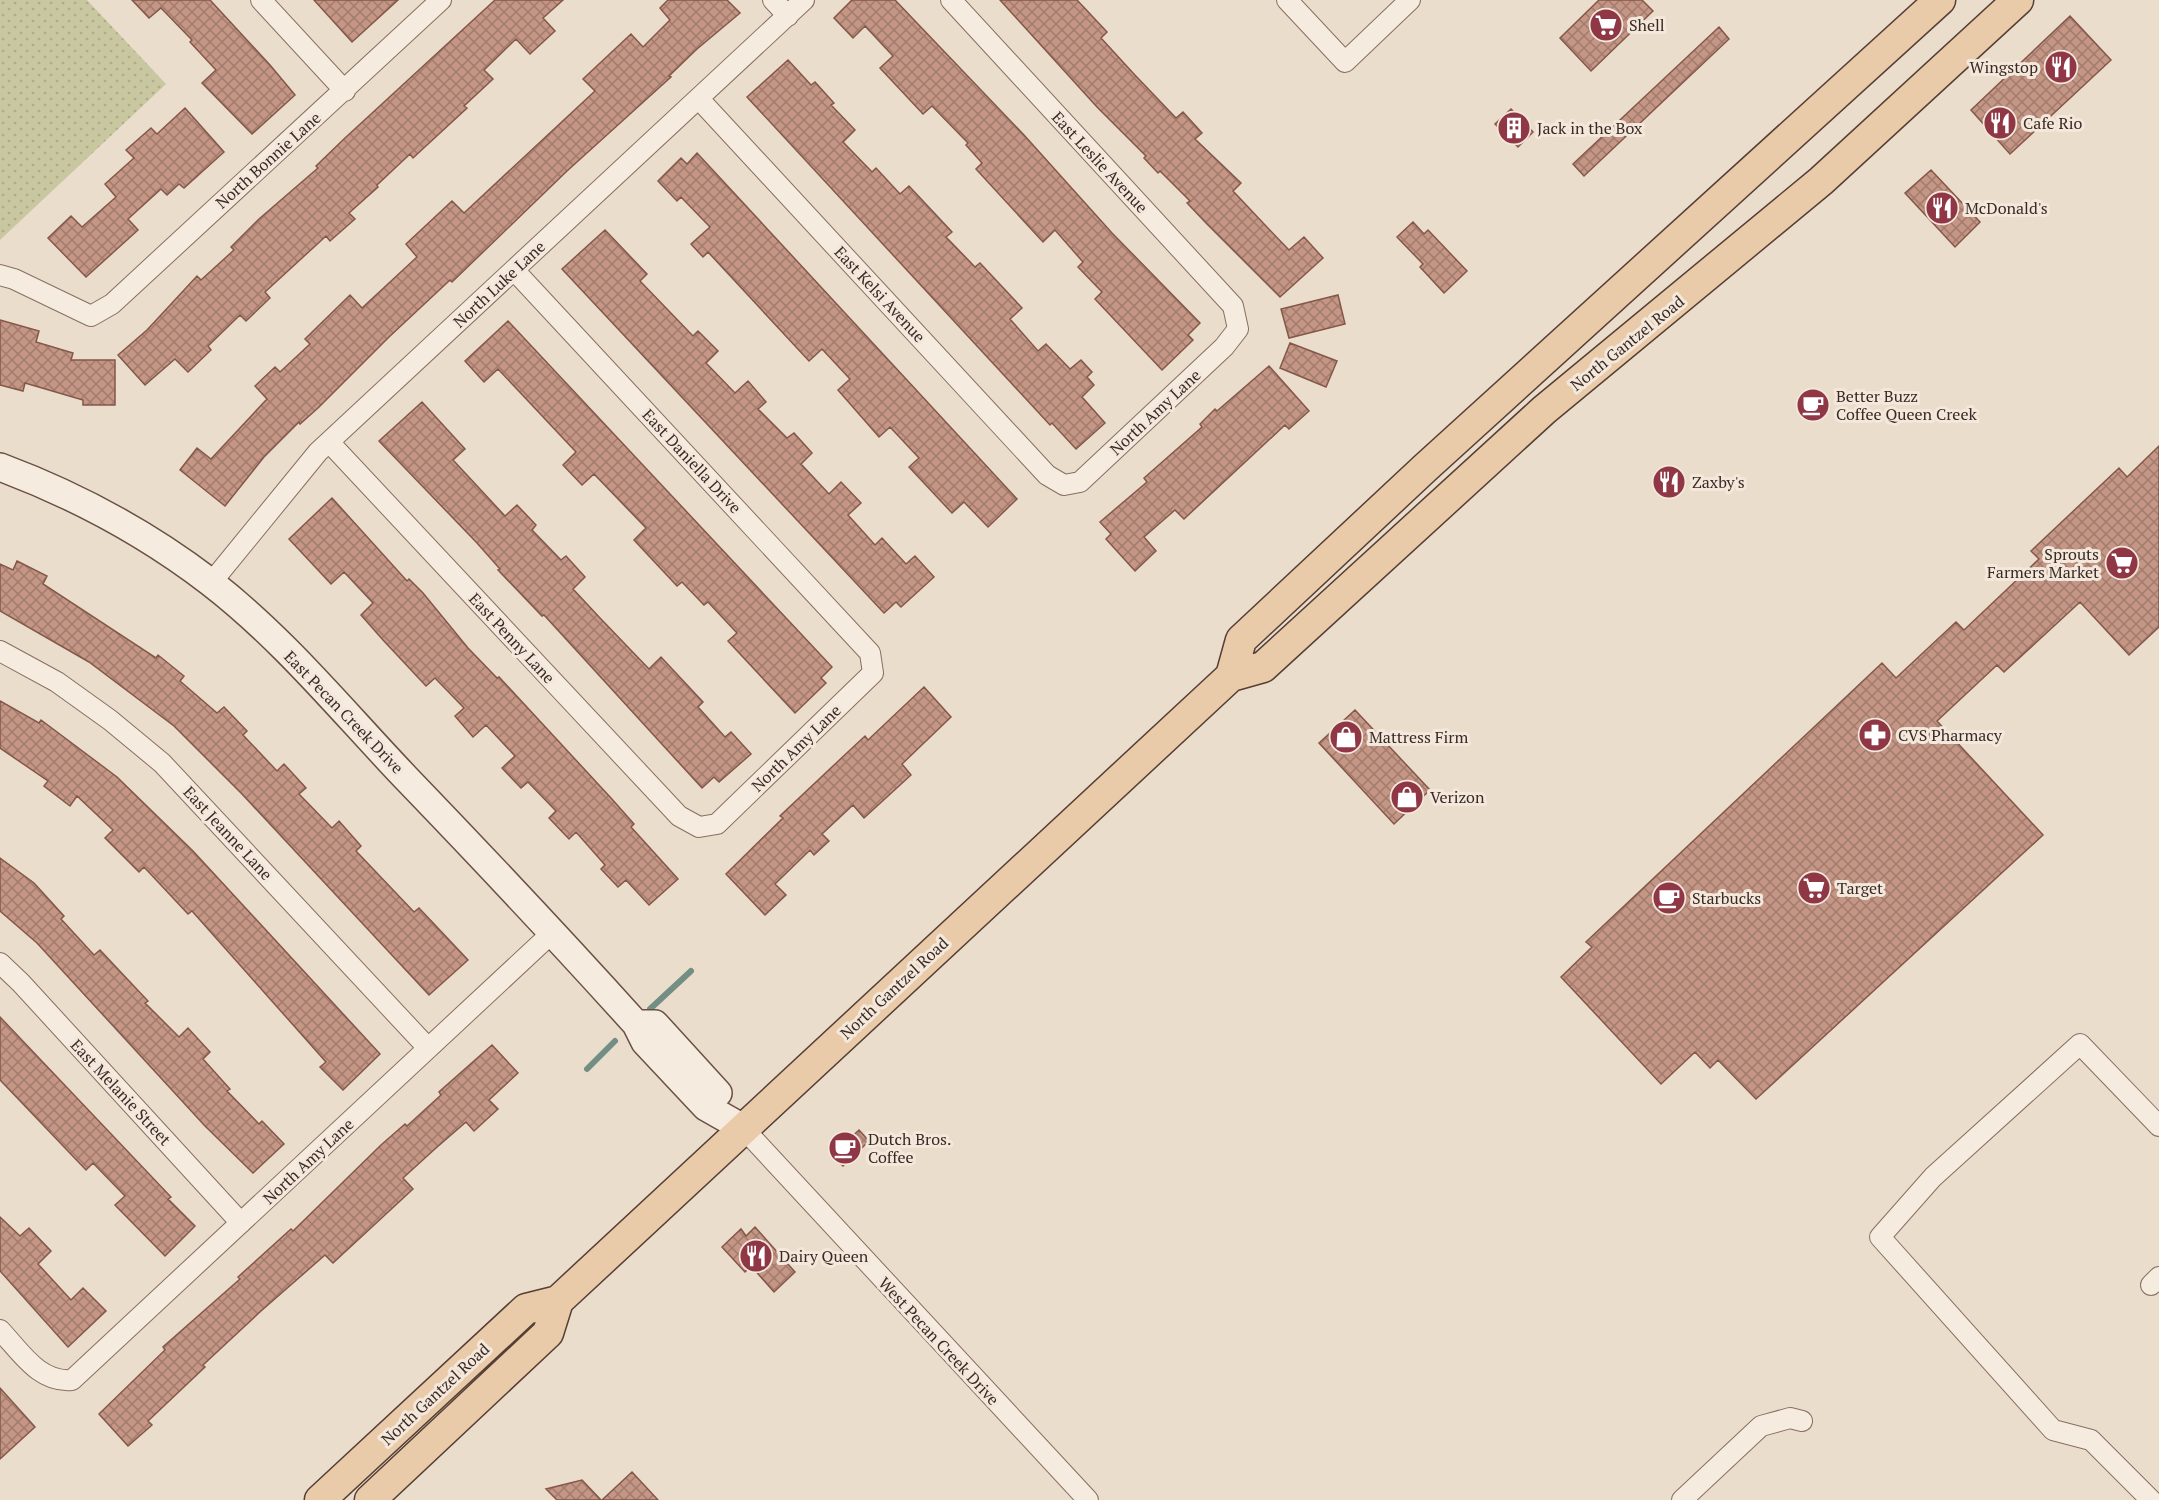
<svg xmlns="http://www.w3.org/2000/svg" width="2159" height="1500" viewBox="0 0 2159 1500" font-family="'PT Serif',serif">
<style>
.park{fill:url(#park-dots)}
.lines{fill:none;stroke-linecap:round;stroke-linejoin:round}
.stream{stroke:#738e83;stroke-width:6}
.building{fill:url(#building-cross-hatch);stroke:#845749;stroke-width:1.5}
.street-casing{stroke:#876f61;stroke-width:22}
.secondary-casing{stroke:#695044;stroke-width:30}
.primary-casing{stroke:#553e34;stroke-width:33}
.street{stroke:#f6ebdf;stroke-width:20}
.secondary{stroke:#f6ebdf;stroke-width:27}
.primary{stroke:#e9cba9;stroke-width:30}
.labels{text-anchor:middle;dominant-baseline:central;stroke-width:6;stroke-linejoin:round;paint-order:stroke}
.poi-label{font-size:16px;fill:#392a23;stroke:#f3e8db;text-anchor:start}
.street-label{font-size:16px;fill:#392a23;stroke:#f3e8db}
</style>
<defs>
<pattern id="park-dots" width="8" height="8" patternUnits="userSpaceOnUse" patternTransform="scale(1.5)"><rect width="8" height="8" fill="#c9c7a0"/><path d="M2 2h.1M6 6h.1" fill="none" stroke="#adab8a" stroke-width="1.8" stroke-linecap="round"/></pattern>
<pattern id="building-cross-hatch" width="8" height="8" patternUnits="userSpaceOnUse" patternTransform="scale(1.5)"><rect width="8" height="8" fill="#c59686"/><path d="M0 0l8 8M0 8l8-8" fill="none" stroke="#a17b6d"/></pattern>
</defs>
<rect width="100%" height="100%" fill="#ebddcc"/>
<!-- park -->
<path class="park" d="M0,0H87L166,84L0,240Z"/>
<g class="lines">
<!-- stream -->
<path class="stream" d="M650,1009L691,971
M587,1069L615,1041"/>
</g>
<!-- building -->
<path class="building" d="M132,0H210L270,65L295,95L252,134L202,83L216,70L190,42L192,40L161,8L149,18Z
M314,0H398L352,42Z
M495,0H563L543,18L555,31L530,54L516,39L484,70L493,79L464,106L467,108L413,158L410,154L377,185L378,187L349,213L355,219L330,241L326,236L265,292L270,298L246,321L240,315L208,346L211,350L188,372L175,359L145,385L118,355L147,330L197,276L201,280L234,250L231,247L259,219L318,168L316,166L345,138Z
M668,0H727L740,13L697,49L669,76L671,77L567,171L452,282L450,280L389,337L318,408L300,424L299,422L264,457L225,506L180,470L197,448L211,459L267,399L255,386L275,367L280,372L310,344L305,339L350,295L362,308L417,257L406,244L452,201L464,213L567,117L595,91L583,79L631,34L643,47L670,20L660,8Z
M852,0H895L1024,135L1112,233L1200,323L1188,335L1193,340L1162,370L1095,299L1102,292L1078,267L1083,262L1055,230L1043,242L976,169L982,163L966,145L968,143L932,106L923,114L880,68L893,56L865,26L853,38L834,18Z
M1000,0H1077L1107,32L1101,38L1133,73L1176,118L1183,112L1202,133L1195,139L1241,183L1233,191L1265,225L1289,250L1304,237L1323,258L1280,297L1206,223L1187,203L1190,201L1160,171L1158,173L1144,158L1146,156L1097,107Z
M1599,0H1642L1653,11L1591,71L1560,38Z
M2070,16L2111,60L2010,154L1971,110Z
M1719,27L1729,39L1584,176L1573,164Z
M788,60L811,85L815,82L834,103L831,105L855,130L843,142L872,172L876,168L900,194L909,186L952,232L946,237L975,267L980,263L1022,308L1010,319L1038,351L1046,344L1070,369L1081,360L1092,372L1087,377L1094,385L1082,397L1105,423L1076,449L1052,423L1050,425L747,97Z
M185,108L224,152L184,188L179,184L167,195L161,189L128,219L138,230L86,277L48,238L71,216L82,227L116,197L105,184L134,158L126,150L151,128L157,134Z
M1511,109L1533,132L1518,147L1495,124Z
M697,153L1017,499L988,527L964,502L952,513L909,467L919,458L890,427L879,437L838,390L850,379L822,349L809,361L708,252L703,257L691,244L710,227L681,197L677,201L658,181L681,158L687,164Z
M1931,170L1980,222L1955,247L1905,193Z
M1413,222L1424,234L1428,230L1467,271L1444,293L1420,267L1423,264L1397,237Z
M605,230L647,274L640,281L693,336L698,331L718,351L706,363L735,393L748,381L766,402L758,409L787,438L794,433L812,453L801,464L829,494L841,482L861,503L848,515L875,545L882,538L906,564L915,556L934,577L901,607L896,602L884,613L562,269Z
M1338,295L1345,324L1289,338L1281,309Z
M0,320L39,331L36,342L73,353L71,360H115V405H83V400L25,383L23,391L0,385Z
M508,321L832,667L821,678L826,683L795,713L728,641L737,633L708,602L704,605L682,582L677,586L634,540L646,528L594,474L582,485L563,465L576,452L498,369L484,382L465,361Z
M1290,343L1337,361L1326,387L1280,368Z
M1269,366L1309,411L1289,429L1285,425L1184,519L1175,510L1144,537L1156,551L1135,571L1106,539L1111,534L1100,522L1147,482L1144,478L1202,427L1200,424L1215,409L1217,411Z
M422,402L465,449L453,460L505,516L517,505L536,525L532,530L561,560L566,556L585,577L573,589L600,618L649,669L661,657L703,702L698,707L725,737L731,732L751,754L719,782L714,777L702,788L544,615L542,616L498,570L500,569L477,543L379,441Z
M2159,446V627L2129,655L2080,602L2004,672L1997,665L1937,721L2043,835L1756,1099L1718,1060L1710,1068L1695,1052L1661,1084L1561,977L1592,947L1586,942L1882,663L1896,678L1956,622L1964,630L2039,559L2031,551L2119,468L2127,477Z
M332,498L407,581L409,579L423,593L468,648L497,678L499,677L611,798L634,824L631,827L678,879L649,905L626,880L618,887L601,869L605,865L576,832L569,839L549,818L556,811L528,782L521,788L502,768L515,756L486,725L473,737L455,716L464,708L435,678L426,686L383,640L361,615L373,603L344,572L331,584L289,539Z
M17,561L47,576L43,584L156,658L158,655L184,676L180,681L217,713L224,707L247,731L243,735L277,771L284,764L306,788L299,794L332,828L339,821L361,846L356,851L414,912L419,908L468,960L429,995L242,794L174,726L89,662L0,611V564L13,570Z
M924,687L951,717L902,764L911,775L864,818L853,805L822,834L829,841L814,855L810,850L775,884L786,895L765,915L726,874L783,818L780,816L850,750L865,736L868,740Z
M0,701L39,723L41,720L117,777L193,851L380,1054L343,1090L320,1067L326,1062L192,911L188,914L144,867L139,872L105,838L113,830L77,796L70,806L44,786L48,781L0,748Z
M1355,710L1430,790L1394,824L1319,743Z
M0,858L34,883L64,916L61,919L94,955L100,950L148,1001L145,1003L179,1037L188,1028L210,1052L203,1059L230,1089L227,1091L259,1124L262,1121L284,1144L253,1173L205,1126L37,943L0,911Z
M0,1017L171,1197L168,1199L195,1226L165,1256L115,1205L125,1196L93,1163L86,1170L0,1080Z
M492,1045L518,1073L489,1100L498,1109L474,1131L466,1122L436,1148L403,1178L413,1189L333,1263L325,1255L261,1311L203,1365L205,1367L148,1421L152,1425L128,1446L99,1414L165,1350L163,1347L240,1279L238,1277L291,1229L293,1231L381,1145L405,1124L407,1126L441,1095L439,1092Z
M859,1130L869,1141L843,1166L832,1155Z
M0,1217L20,1236L29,1228L51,1251L38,1264L71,1300L83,1288L106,1311L68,1347L0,1271Z
M755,1227L795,1272L774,1292L751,1266L745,1272L722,1247L741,1229L746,1236Z
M0,1388L35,1427L0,1459Z
M632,1472L658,1500H602Z
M582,1480L601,1500H557L546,1489Z"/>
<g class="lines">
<defs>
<path id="street" d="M261,0L345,91
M773,0L788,16
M1287,0L1345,62L1410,0
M699,99L1047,475L1064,485L1080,482L1224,347L1238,329L1233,306L951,0
M0,275L14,279L91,316L112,304L441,0
M329,442L679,816L699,827L717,824L873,673L870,653L514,270
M211,583L318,452L804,0
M0,651L57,682L110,720L162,763L428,1048
M0,963L21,983L241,1223
M743,1128L1088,1500
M2151,1285L2159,1277
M0,1330C21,1352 39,1383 72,1380L553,932
M1682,1500L1761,1426L1790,1418L1802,1421
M2151,1500L2091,1440L2053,1430L1880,1237L1933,1177L2080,1044L2159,1126"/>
<path id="secondary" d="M0,467C75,495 146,533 210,582C283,638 343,712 406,778C484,859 561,941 636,1024L645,1042L706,1107L743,1128
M636,1024H655L718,1093"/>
<path id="primary" d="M1231,676L1241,640L1425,468L1940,0
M320,1500L526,1309L558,1301L1231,676L1263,667L1544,410L1821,181L2018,0
M370,1500L548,1333L558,1301"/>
</defs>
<!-- street casing -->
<use href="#street" class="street-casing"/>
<!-- secondary casing -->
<use href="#secondary" class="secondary-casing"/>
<!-- primary casing -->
<use href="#primary" class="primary-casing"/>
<!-- street -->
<use href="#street" class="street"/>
<!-- secondary -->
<use href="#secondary" class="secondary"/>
<!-- primary -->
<use href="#primary" class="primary"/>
</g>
<!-- icons -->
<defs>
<symbol id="supermarket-disc" viewBox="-11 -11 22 22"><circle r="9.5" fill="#903746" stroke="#f3e8db"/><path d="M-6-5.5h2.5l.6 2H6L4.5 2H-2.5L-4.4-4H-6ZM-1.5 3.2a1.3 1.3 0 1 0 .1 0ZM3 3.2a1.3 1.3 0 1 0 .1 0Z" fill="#fff"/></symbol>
<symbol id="restaurant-disc" viewBox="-11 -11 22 22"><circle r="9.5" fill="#903746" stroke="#f3e8db"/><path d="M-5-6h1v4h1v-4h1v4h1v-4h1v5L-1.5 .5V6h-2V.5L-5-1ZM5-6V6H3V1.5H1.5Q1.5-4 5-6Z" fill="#fff"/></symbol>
<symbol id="building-disc" viewBox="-11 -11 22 22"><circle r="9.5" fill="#903746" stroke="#f3e8db"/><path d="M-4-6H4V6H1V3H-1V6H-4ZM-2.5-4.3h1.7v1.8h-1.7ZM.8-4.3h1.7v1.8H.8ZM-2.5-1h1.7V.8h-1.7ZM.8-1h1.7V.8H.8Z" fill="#fff"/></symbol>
<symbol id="cafe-disc" viewBox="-11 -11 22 22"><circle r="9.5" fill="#903746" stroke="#f3e8db"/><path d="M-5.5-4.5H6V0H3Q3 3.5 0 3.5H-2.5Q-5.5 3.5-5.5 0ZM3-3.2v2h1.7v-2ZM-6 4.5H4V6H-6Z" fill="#fff"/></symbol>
<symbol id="pharmacy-disc" viewBox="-11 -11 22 22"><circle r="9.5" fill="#903746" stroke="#f3e8db"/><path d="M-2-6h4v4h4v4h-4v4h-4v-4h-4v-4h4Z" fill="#fff"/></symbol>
<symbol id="shop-disc" viewBox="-11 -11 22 22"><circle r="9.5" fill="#903746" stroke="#f3e8db"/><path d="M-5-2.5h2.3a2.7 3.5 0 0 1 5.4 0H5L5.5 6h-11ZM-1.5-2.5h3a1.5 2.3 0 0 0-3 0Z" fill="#fff"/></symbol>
</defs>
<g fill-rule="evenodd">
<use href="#supermarket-disc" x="1587" y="6" width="38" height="38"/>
<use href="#restaurant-disc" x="2042" y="48" width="38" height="38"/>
<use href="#restaurant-disc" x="1981" y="104" width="38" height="38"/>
<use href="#building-disc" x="1495" y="109" width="38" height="38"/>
<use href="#restaurant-disc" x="1923" y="189" width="38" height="38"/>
<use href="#cafe-disc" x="1794" y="386" width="38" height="38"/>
<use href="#restaurant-disc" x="1650" y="463" width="38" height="38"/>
<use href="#supermarket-disc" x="2103" y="544" width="38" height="38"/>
<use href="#pharmacy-disc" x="1856" y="716" width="38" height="38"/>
<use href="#shop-disc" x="1327" y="718" width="38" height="38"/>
<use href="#shop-disc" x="1388" y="778" width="38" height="38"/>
<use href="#supermarket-disc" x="1795" y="869" width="38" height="38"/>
<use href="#cafe-disc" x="1650" y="879" width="38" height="38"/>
<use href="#cafe-disc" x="826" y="1129" width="38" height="38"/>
<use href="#restaurant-disc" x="737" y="1237" width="38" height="38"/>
</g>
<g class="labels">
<!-- poi labels -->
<g class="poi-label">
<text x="1629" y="25">Shell</text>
<text x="2038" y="67" text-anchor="end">Wingstop</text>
<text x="2023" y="123">Cafe Rio</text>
<text x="1537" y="128">Jack in the Box</text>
<text x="1965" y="208">McDonald's</text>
<text x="1836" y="396">Better Buzz<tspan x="1836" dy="18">Coffee Queen Creek</tspan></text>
<text x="1692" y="482">Zaxby's</text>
<text x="2099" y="554" text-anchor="end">Sprouts<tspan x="2099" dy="18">Farmers Market</tspan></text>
<text x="1898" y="735">CVS Pharmacy</text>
<text x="1369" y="737">Mattress Firm</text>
<text x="1430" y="797">Verizon</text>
<text x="1837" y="888">Target</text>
<text x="1692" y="898">Starbucks</text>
<text x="868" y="1139">Dutch Bros.<tspan x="868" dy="18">Coffee</tspan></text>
<text x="779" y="1256">Dairy Queen</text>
</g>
<!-- street labels -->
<g class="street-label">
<text transform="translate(268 160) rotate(-42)">North Bonnie Lane</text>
<text transform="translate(1100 162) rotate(47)">East Leslie Avenue</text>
<text transform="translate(499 284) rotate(-43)">North Luke Lane</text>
<text transform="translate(880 294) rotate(47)">East Kelsi Avenue</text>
<text transform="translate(1627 343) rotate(-39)">North Gantzel Road</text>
<text transform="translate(1155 412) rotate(-43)">North Amy Lane</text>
<text transform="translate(692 461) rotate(47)">East Daniella Drive</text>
<text transform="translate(512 638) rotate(47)">East Penny Lane</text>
<text transform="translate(344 712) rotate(46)">East Pecan Creek Drive</text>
<text transform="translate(796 748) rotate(-44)">North Amy Lane</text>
<text transform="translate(228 833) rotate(47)">East Jeanne Lane</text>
<text transform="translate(894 988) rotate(-43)">North Gantzel Road</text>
<text transform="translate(121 1092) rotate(47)">East Melanie Street</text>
<text transform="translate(308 1161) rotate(-43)">North Amy Lane</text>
<text transform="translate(939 1341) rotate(47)">West Pecan Creek Drive</text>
<text transform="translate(435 1394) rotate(-43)">North Gantzel Road</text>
</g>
</g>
</svg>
